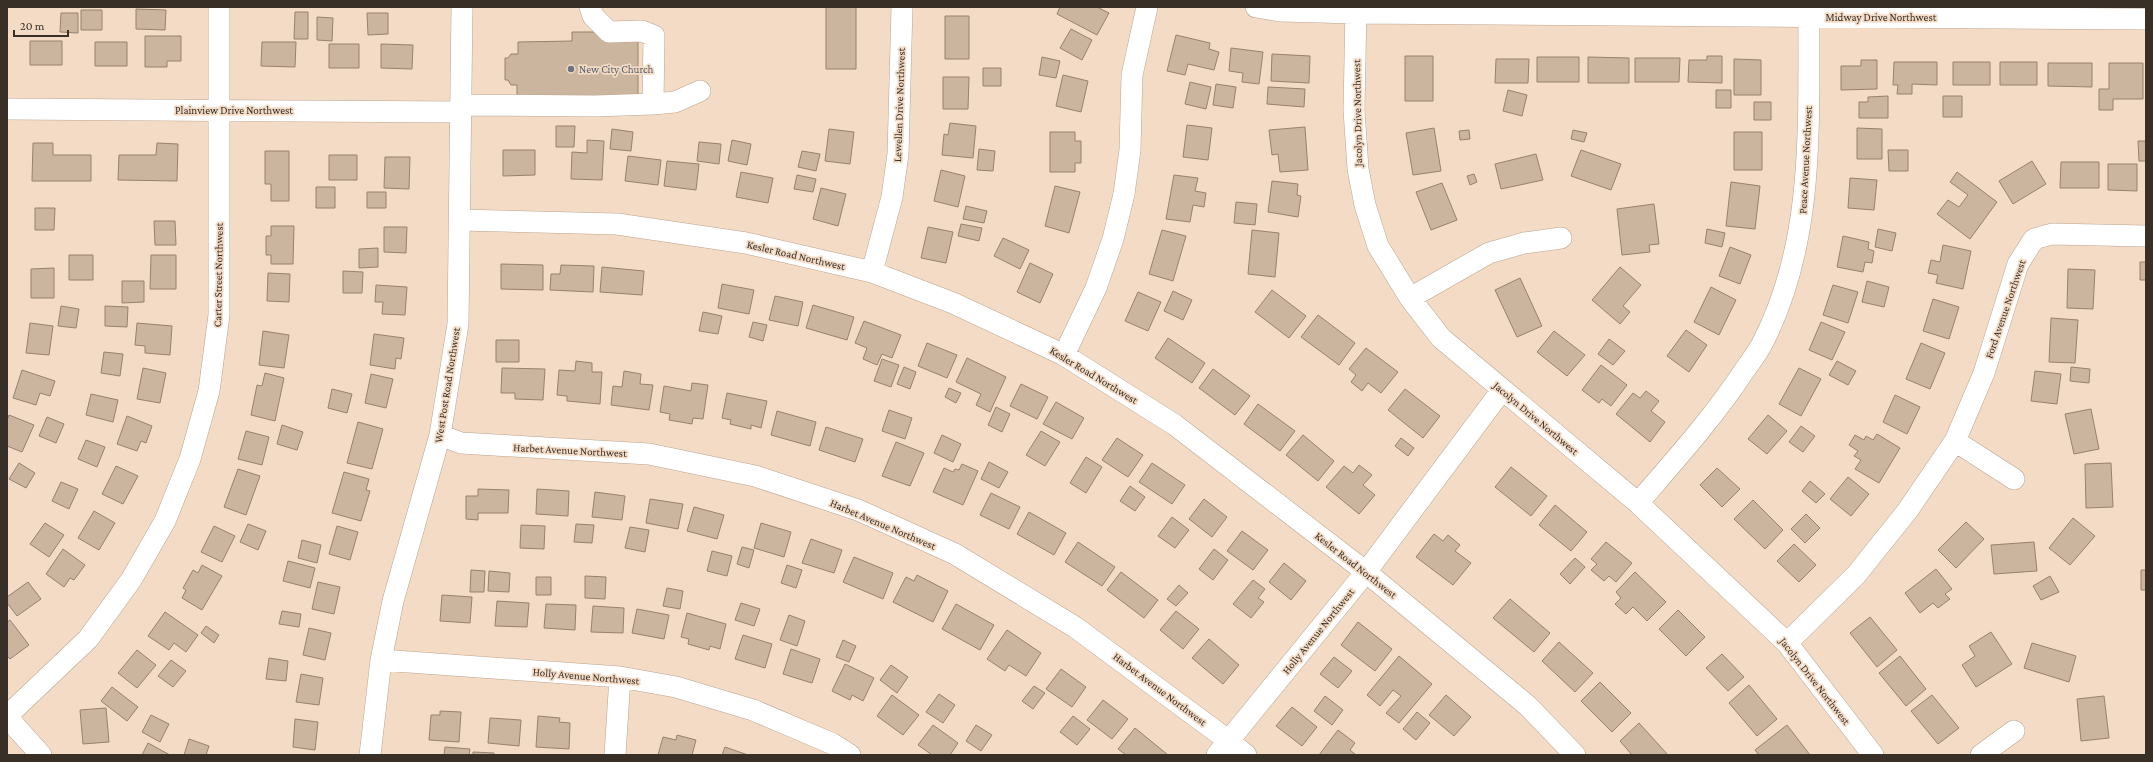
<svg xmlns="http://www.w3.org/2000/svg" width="2153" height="762" viewBox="0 0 2153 762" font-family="'Crimson Pro',serif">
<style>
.building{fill:#cbb59f;stroke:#97826d}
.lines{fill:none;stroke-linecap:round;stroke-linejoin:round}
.minor-casing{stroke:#bba48f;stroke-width:22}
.minor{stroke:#fff;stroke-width:21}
.worship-dot{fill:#6b7280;stroke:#f3dbc5;stroke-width:1.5}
.labels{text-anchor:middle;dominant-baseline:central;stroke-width:3.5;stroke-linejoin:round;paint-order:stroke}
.street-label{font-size:11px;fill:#382f27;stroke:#f3dbc5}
.worship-label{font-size:11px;fill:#5b616d;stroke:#f3dbc5;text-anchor:start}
</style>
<rect width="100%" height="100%" fill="#f3dbc5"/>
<!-- building -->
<path class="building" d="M826,7H856V69H826Z
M1060,7H1097L1109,13L1097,35L1057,14Z
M136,9L166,10L165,30L136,29Z
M81,10H102V30H81Z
M295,12H308V39H294Z
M61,13H78V33L60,32Z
M367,13H388V34L368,35Z
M945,16H969V59H945Z
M317,17L333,18L332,41L317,40Z
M1071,29L1092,40L1082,60L1060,48Z
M572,32H603L638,38V97L517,98V85H511L508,80H505V58H508L511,54H518V42L572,41Z
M1176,35L1210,43L1209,49L1219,52L1214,70L1188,64L1185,75L1167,71Z
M145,36H181V61H167V67H145Z
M30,41H62V65H30Z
M95,42H127V66H95Z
M262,42H296L295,67L261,66Z
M329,44H359V68H329Z
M381,44L413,45L412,69L381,68Z
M1231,48L1263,52L1259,84L1242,82L1243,73L1229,71Z
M1272,54L1310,56L1309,83L1271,81Z
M1405,56H1433V101H1405Z
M1707,56H1722V83L1688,82L1689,60H1707Z
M1042,57L1060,61L1056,78L1039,75Z
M1537,57H1579V82H1537Z
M1588,57L1629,58V83H1588Z
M1635,58H1680L1679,82H1635Z
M1496,59H1529L1528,83H1495Z
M1734,59L1761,60V95H1734Z
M1861,60H1877V89L1841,90V66H1861Z
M1894,62H1937V85L1912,84V94H1897L1898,85H1893Z
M1953,62H1990V85H1953Z
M2000,62H2037V85H2000Z
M2048,63H2092V87L2048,86Z
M2109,63H2143V99H2113V110H2099V89H2109Z
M983,68H1001V86H983Z
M1063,75L1088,81L1081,112L1056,106Z
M943,77H969L968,109H943Z
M1190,82L1211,87L1206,109L1185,104Z
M1216,84L1236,87L1233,108L1213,105Z
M1268,87L1305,89L1304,107L1267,104Z
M1508,90L1527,95L1522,116L1503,111Z
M1716,90H1731V108H1716Z
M1888,96V118H1859V102H1868V97Z
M1943,96H1962V117H1943Z
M1754,102H1771V120H1754Z
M950,123L976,126L973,158L942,155L944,134L948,135Z
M1187,125L1212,128L1208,160L1183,157Z
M556,126H575L574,147H556Z
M1305,127L1308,170L1280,172L1278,154L1272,155L1269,130Z
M1434,128L1441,171L1413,175L1406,133Z
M1857,128L1882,129V159H1857Z
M612,129L633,132L631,151L610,149Z
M829,129L854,132L850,164L825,161Z
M1469,130L1470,139L1460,140L1459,131Z
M1573,130L1587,133L1584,142L1571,139Z
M1050,132H1075V141H1081V163H1075V172H1050Z
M1734,132H1762V170H1734Z
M587,140L604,141L602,180L571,179L572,152L587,153Z
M732,140L751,144L747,165L728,161Z
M2138,141H2146V161H2139Z
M699,142L721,144L719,164L697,161Z
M33,143H53V155H91V181H32Z
M157,143L178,144L177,181L118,180L119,155H156Z
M979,149L995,151L993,171L977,170Z
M503,150H535V175L503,176Z
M1581,150L1621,164L1611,190L1571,176Z
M1888,150H1908V171H1889Z
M265,151H289V201H271V184H265Z
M802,151L820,154L816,171L798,167Z
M1536,154L1543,180L1501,189L1495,164Z
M329,155H357V180H329Z
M628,156L661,160L658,185L625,181Z
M385,157H410L409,189L384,188Z
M667,161L699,164L696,190L664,186Z
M2032,161L2046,184L2013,204L1999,181Z
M2061,162H2099V188H2060Z
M2108,164H2137V191L2108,190Z
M941,170L965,176L958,207L934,201Z
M741,172L773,178L768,203L736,197Z
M1957,172L1997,202L1970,239L1937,214L1948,200L1959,207L1968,195L1950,182Z
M1474,174L1477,182L1470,185L1467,176Z
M797,175L816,179L813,192L794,189Z
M1174,175L1198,178L1195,191L1206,193L1204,207L1193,205L1190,222L1166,219Z
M1850,178L1877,180L1874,210L1848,208Z
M1272,181L1298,184L1297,195L1301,196L1298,217L1268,212Z
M1731,182L1760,186L1755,229L1726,226Z
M1442,183L1457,220L1431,230L1416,192Z
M1055,186L1080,192L1069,233L1045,226Z
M316,187H335V208H316Z
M821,188L846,194L838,226L813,219Z
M367,192H386V208H367Z
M1236,202L1257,204L1255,225L1234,223Z
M1654,204L1659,244L1649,245L1650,252L1622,255L1617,209Z
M966,206L987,211L984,223L963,219Z
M35,208H55L54,230H35Z
M154,221H175L176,245H155Z
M961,224L982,228L979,241L958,236Z
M271,226H294L293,264H271V255H266V236H271Z
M384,227H407L406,253L384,252Z
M928,227L953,232L946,263L921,258Z
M1707,229L1725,233L1722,247L1705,243Z
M1878,229L1896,233L1892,251L1875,247Z
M1162,230L1186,236L1173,281L1149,274Z
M1252,230L1279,233L1275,277L1248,274Z
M1843,236L1869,242L1868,249L1874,251L1872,263L1865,262L1863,272L1837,267Z
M1003,238L1029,250L1020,269L994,256Z
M1943,245L1971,251L1963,289L1936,283L1938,275L1928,273L1931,260L1940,262Z
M1730,247L1751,255L1740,284L1719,276Z
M378,248V267L359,268V249Z
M69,255H93V280H69Z
M151,255H176V289H150Z
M2140,262H2146V280H2140Z
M1030,263L1053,274L1040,303L1017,292Z
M501,264L543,265V290L501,289Z
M561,265L594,266L593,292L550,290L551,274H560Z
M602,267L644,271L642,295L600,292Z
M1620,267L1641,285L1623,306L1630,312L1620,324L1592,300Z
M54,268V298H31V269Z
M2068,269L2095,270L2093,309L2067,308Z
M343,271L363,272L362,293H343Z
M268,273L290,274L289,302L267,301Z
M1520,278L1542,326L1517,337L1495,290Z
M122,281H144V302L122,303Z
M1867,281L1889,287L1884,307L1862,302Z
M722,284L754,290L749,314L718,308Z
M376,285L407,287L405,315L382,314L383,302H375Z
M1833,285L1858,292L1848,323L1823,315Z
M1711,287L1736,300L1719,335L1694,322Z
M1272,290L1306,316L1289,338L1255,312Z
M1173,291L1192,300L1183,320L1164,311Z
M1138,292L1161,302L1148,331L1125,321Z
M775,296L803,302L798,326L769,320Z
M1933,299L1959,307L1949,339L1923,331Z
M813,305L854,317L847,340L806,328Z
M61,306L79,309L76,328L58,326Z
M105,306L128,307L127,327L105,326Z
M703,312L722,316L718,334L699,331Z
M1318,315L1355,343L1339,365L1301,337Z
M2051,318L2078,320L2075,363L2049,362Z
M864,321L901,335L892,358L882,354L877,365L863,359L867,348L855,343Z
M753,322L767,325L763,341L749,337Z
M1821,322L1845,332L1832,360L1809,350Z
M30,323L53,326L49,355L26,353Z
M137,323L172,326L170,355L145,353V346L135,345Z
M1686,330L1707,345L1689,372L1667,356Z
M263,331L289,335L284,368L259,365Z
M1554,331L1585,355L1567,376L1537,352Z
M374,334L404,338L401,359L396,358L395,369L370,365Z
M1168,338L1205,363L1192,383L1155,358Z
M1609,339L1625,351L1613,365L1598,354Z
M496,340H519V362H496Z
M927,343L957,355L947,378L918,366Z
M1921,343L1945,353L1930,389L1906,379Z
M1366,348L1398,372L1381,393L1368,383L1362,391L1351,382L1356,375L1349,369Z
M104,352L123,354L120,376L101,373Z
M967,358L1006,377L990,412L976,405L981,394L956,382Z
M882,359L899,365L891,387L874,381Z
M576,361L592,363V372H602L600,404L567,401V396L557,395L559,370L575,371Z
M1837,361L1856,371L1848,385L1829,375Z
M1601,365L1627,385L1611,406L1602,399L1599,403L1582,390Z
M904,367L916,372L910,389L897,384Z
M2071,367L2090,369L2089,383L2070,381Z
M143,368L166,373L160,403L137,399Z
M502,368L545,369L543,400L515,399V393H501Z
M1799,368L1821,379L1801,416L1779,404Z
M1213,369L1250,396L1235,415L1199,388Z
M22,370L55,381L50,396L40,393L36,405L13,398Z
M624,371L641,374L640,384L653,385L649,410L611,405L613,386L622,387Z
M2035,371L2061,374L2057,404L2031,401Z
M265,373L284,378L275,421L251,415L257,385L262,386Z
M371,374L393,379L386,408L365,403Z
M692,383L708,385L703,419L693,418L692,424L669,420L670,414L660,412L664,386L691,391Z
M1021,384L1048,397L1037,419L1010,406Z
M949,388L961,393L956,403L945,397Z
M332,389L352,394L347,413L328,408Z
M1405,389L1440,416L1423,438L1388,410Z
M1646,391L1659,401L1651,411L1665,422L1650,442L1616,414L1633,393L1640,398Z
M727,393L767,401L761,428L751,425V429L730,424L731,420L722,418Z
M91,394L118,400L113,422L86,415Z
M1895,395L1920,407L1907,434L1883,422Z
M1056,402L1084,418L1072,439L1043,424Z
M1258,404L1295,431L1280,451L1244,424Z
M996,407L1010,414L1002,432L988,425Z
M2091,409L2099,449L2074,454L2065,414Z
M889,410L912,418L905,439L882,431Z
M777,411L816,422L810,446L771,435Z
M9,415L34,425L22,452L7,446V420Z
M1768,415L1787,431L1767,454L1748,439Z
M127,416L152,426L146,443L141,441L137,451L117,444Z
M47,417L64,424L56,443L39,436Z
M358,422L383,429L372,469L347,463Z
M282,425L303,432L297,450L277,444Z
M1801,426L1815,436L1803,452L1789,442Z
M826,427L863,439L855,462L819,450Z
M246,431L269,437L262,465L238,459Z
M1041,431L1060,442L1045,466L1026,455Z
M1877,434L1900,448L1879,483L1855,469L1861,460L1854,456L1858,451L1849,445L1855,435L1864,440L1866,436L1873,440Z
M942,435L961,444L953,462L934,453Z
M1303,435L1334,461L1318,481L1286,455Z
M1117,438L1143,455L1128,477L1102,460Z
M1401,438L1414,448L1408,456L1395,446Z
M86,440L105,447L97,467L78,459Z
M896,442L924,453L910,486L882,476Z
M1086,457L1102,467L1086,493L1070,483Z
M989,462L1008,472L999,488L981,479Z
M19,463L35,473L26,488L9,479Z
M1152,463L1185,485L1172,504L1139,482Z
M2111,463L2113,507L2086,508L2085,464Z
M962,464L978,471L963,505L933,492L944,468L953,472L955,469L959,470Z
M1359,465L1372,475L1363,485L1375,495L1359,514L1326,487L1344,466L1353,473Z
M116,466L138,476L123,504L102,494Z
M1511,467L1547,496L1531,516L1495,487Z
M1717,468L1740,489L1722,507L1700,485Z
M238,469L260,476L246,515L224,507Z
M344,472L369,479L366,490L370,491L361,521L332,513Z
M1848,477L1869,494L1851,516L1830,499Z
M1810,481L1825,494L1816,503L1802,491Z
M61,482L78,489L69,509L52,501Z
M1130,486L1145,497L1135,511L1120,501Z
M478,489L509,490L508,513H478V520L466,519V496H478Z
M537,489L569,491L568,516L536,514Z
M595,492L625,496L622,520L592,517Z
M991,493L1020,507L1009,529L980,515Z
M650,499L683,504L678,529L646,523Z
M1204,499L1227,517L1212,537L1189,519Z
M1753,500L1783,530L1765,549L1734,519Z
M1555,505L1587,532L1571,551L1539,525Z
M694,507L724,515L717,539L687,531Z
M94,511L115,523L99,550L78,538Z
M1029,512L1066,533L1054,555L1017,534Z
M1806,514L1820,528L1805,543L1791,529Z
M1172,517L1189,530L1175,548L1158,536Z
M2073,518L2095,536L2070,565L2049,548Z
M1966,522L1984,539L1956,568L1938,550Z
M45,523L64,535L49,557L30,544Z
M761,523L791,532L784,557L754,548Z
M248,524L266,531L258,550L240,542Z
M576,524L594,525L592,543L574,542Z
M521,525L545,526L544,549L520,548Z
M214,526L235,536L222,562L201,552Z
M337,526L358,532L350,560L329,554Z
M630,527L649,530L645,552L625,548Z
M1242,531L1268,550L1253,570L1227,551Z
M1434,534L1443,541L1448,535L1460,545L1455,551L1471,563L1453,585L1416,557Z
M811,539L842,550L834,573L802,563Z
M302,540L321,545L317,563L298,558Z
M1078,542L1115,567L1102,586L1065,562Z
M1606,542L1632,563L1616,582L1609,576L1604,581L1591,570L1597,564L1591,559Z
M2034,542L2037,571L1994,574L1991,545Z
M1794,544L1816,565L1799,582L1777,561Z
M742,547L754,550L749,568L737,564Z
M63,549L85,565L74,580L70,578L64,587L46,574Z
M1214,549L1228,560L1213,580L1199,569Z
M712,551L732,556L727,576L707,571Z
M854,557L893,573L883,599L843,582Z
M1575,558L1585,567L1570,584L1560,574Z
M288,561L315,568L310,588L283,581Z
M1284,563L1306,581L1291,600L1269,582Z
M202,565L222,576L202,610L182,598L186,590L183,588L193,570L198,573Z
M787,565L802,570L796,588L781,583Z
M1936,569L1952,589L1945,594L1950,599L1938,608L1933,603L1920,613L1905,593Z
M471,570L485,571L484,592H470Z
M2141,570H2146V590H2141Z
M489,571L510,573L509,592L488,591Z
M1121,572L1158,600L1144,618L1107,590Z
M1635,572L1666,602L1647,621L1633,607L1626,614L1615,604L1621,598L1616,592Z
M917,575L948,591L933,622L893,602L906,577L914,581Z
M585,576L606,577L605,599L585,598Z
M2050,576L2059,592L2041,600L2033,586Z
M536,577H551V595H536Z
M1253,580L1265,589L1258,598L1264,602L1251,618L1233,604Z
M28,582L41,599L17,616L7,603V597Z
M318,582L340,587L334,614L312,609Z
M1179,585L1188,593L1176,606L1167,599Z
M667,588L683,591L680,609L663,606Z
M442,595L472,597L470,623L440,621Z
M1510,599L1550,633L1534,652L1493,618Z
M497,601L529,603L527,627L495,626Z
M741,603L760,609L754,626L735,620Z
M546,604L576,605L575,630L544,628Z
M956,604L994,625L980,650L942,629Z
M593,606L624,608L623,633L591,632Z
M637,609L669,615L664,639L632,633Z
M1678,610L1705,637L1686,656L1659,629Z
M282,611L301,614L299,627L279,624Z
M1176,611L1199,629L1183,649L1160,630Z
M165,612L198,635L186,652L174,643L169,650L148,636Z
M687,613L726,624L720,649L710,646L709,650L688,644L689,639L681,637Z
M789,615L805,621L797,646L780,640Z
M1870,617L1897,650L1877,667L1850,633Z
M10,620L29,645L10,659L7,656V622Z
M1358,622L1392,649L1375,671L1341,645Z
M206,626L219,635L214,643L201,633Z
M309,628L331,633L325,660L303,655Z
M1007,630L1041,653L1026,676L1009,665L1005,671L987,659Z
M1991,632L2012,664L1976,687L1962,665L1975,656L1969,646Z
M743,635L772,644L765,668L735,659Z
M1209,639L1239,665L1223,684L1192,658Z
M843,640L856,646L849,662L836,657Z
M1559,642L1593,673L1575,692L1542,661Z
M2032,643L2076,656L2069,682L2024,668Z
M791,649L820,659L812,683L783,674Z
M137,650L156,665L137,688L118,673Z
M1722,654L1744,677L1728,691L1706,668Z
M1399,656L1432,684L1399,723L1386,713L1401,696L1393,690L1380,706L1367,695Z
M1900,656L1926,689L1906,706L1879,673Z
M1334,657L1352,671L1338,688L1320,674Z
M269,658L288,661L286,681L266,679Z
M171,660L186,671L173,687L158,676Z
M845,664L874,678L863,701L852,695L850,700L832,691Z
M891,665L908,677L897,693L880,680Z
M1061,669L1086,687L1072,707L1046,689Z
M301,674L323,678L319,705L296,702Z
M1600,682L1631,713L1612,732L1581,701Z
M1749,685L1777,719L1757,736L1729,703Z
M1034,686L1045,693L1033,709L1022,701Z
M112,687L138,707L127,721L101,701Z
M939,694L955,705L943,723L926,712Z
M892,695L919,715L903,735L877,716Z
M1446,695L1471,717L1454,736L1429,715Z
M1932,695L1959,728L1938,744L1911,711Z
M1325,696L1343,710L1332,725L1314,711Z
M2104,696L2109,738L2081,741L2077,699Z
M1103,700L1128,719L1112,739L1087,720Z
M1292,707L1317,727L1302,746L1276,726Z
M106,708L109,742L83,744L80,710Z
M440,711L461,712L459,742L429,740L431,715H440Z
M1417,712L1430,723L1416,740L1403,729Z
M151,715L169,724L160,742L142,732Z
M538,716L560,718L559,722L570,723L569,749L536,747Z
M1073,716L1090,729L1077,745L1060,732Z
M490,718L521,720L519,746L488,743Z
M295,719L318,722L315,750L293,747Z
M1639,723L1668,755H1632L1620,741Z
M933,725L958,743L950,755H932L918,745Z
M976,725L992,735L981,751L966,741Z
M1787,725L1810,755H1759L1755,750Z
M1135,728L1168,755H1126L1118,749Z
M1338,730L1355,743L1350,750L1356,755H1319Z
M677,735L696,740L692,755H658L663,737L676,740Z
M189,739L209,746L206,755H184Z
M148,743L170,755H142Z
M445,747L470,749L469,755H444Z
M725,747L748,755H722Z
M473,752L494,753V755H473Z"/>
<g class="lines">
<defs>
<path id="minor" d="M590,7L593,16L609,32L642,31L654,36L653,104
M1256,7L1280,11L1356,13L2146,19
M1356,7L1354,110L1358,169L1365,205L1378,246L1410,298L1441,338L1638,503L1787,643L1873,755
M461,105L595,106L653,104L675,102L700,91
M7,109L461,112
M461,220L617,224L746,243L872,272L953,303L1064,355L1175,425L1366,572L1528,706L1575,755
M872,272L892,197L898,154L902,7
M1410,298L1489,253L1524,243L1561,238
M1064,355L1096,288L1113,239L1124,194L1130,150L1132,75L1147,7
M440,435L461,443L649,454L755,476L858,510L955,554L1075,627L1229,741L1246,755
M1955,441L2014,479
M1638,503C1675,460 1713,418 1744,371C1751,361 1759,351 1764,340C1816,237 1808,119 1809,7
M1787,643L1856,575L1908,510L1955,441L1984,373L2018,264L2034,239L2052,234L2146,236
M381,660L620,677L676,687L753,710L833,744L850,755
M7,716L88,639L131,580L165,521L190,459L209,391L219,315V7
M7,717L41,755
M370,755L381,660L393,601L440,435L458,324L462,7
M615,755L620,677
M1217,755L1366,572L1502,390
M1981,755L2014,731"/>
</defs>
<!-- minor casing -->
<use href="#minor" class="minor-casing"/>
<!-- minor -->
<use href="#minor" class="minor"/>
</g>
<!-- markers -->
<circle class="worship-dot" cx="571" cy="69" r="4"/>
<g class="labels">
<!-- street labels -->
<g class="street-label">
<text x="1881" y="17">Midway Drive Northwest</text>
<text transform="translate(899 105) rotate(-88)">Lewellen Drive Northwest</text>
<text x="234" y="110">Plainview Drive Northwest</text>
<text transform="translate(1357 113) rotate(-91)">Jacolyn Drive Northwest</text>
<text transform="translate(1805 160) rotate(-87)">Peace Avenue Northwest</text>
<text transform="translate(796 255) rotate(13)">Kesler Road Northwest</text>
<text transform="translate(218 275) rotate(-89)">Carter Street Northwest</text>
<text transform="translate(2005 309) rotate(-71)">Ford Avenue Northwest</text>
<text transform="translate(1094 375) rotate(31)">Kesler Road Northwest</text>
<text transform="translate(447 385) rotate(-81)">West Post Road Northwest</text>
<text transform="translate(1536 418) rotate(40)">Jacolyn Drive Northwest</text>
<text transform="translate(570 450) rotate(3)">Harbet Avenue Northwest</text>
<text transform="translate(883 524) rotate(23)">Harbet Avenue Northwest</text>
<text transform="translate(1356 565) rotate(38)">Kesler Road Northwest</text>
<text transform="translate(1318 631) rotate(-51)">Holly Avenue Northwest</text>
<text transform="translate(586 676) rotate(5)">Holly Avenue Northwest</text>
<text transform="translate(1815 681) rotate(52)">Jacolyn Drive Northwest</text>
<text transform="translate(1160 689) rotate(37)">Harbet Avenue Northwest</text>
</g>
<!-- worship labels -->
<g class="worship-label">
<text x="579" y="69">New City Church</text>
</g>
</g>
<!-- border -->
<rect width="2153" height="762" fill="none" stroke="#382f27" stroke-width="16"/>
<!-- scale -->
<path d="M14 30v6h54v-6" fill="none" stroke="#382f27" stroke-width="2"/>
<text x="20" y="30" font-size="12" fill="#382f27" stroke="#f3dbc5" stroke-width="3" paint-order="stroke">20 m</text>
</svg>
